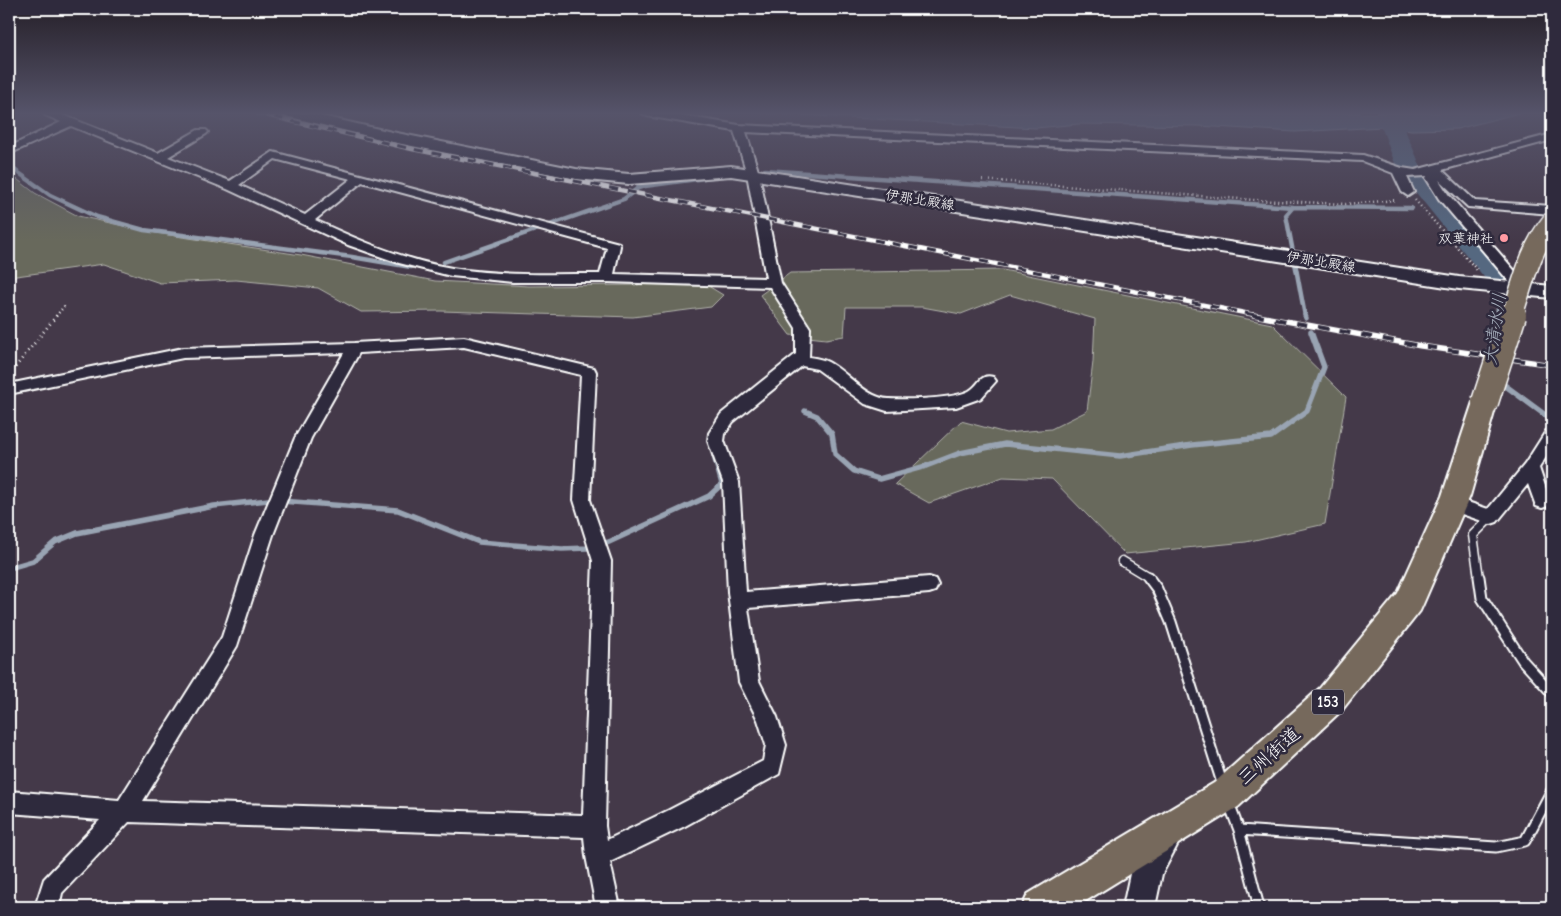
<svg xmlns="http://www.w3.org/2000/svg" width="1561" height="916" viewBox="0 0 1561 916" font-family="'Comic Neue','Klee One',sans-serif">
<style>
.green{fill:#67695b;stroke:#b3b4ad}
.water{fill:#556780;stroke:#99a4b3}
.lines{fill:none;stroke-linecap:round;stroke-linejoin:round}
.stream-far1{stroke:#99a4b3;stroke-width:4.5}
.stream{stroke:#99a4b3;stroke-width:5.5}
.river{fill:#556780;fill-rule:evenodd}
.service-far1-casing{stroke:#fff;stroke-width:11}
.service-casing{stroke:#fff;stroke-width:13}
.minor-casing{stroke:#fff;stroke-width:4}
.secondary-casing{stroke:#fff;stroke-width:4}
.trunk-casing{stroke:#fff;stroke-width:4}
.path-far1{stroke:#fff;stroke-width:2.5;stroke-dasharray:1 3;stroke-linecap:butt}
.path{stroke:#fff;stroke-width:3;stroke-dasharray:1 4;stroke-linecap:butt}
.service-far1{stroke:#2f2a3d;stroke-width:8}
.service{stroke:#2f2a3d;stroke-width:9}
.minor{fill:#2f2a3d;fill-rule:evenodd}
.secondary{fill:#2f2a3d;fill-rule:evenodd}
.trunk{fill:#76695c;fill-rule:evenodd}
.rail-far1-casing{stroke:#fff;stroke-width:4.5}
.rail-casing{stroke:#fff;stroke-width:5.5}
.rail-far1{stroke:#2f2a3d;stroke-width:3;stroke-dasharray:9;stroke-linecap:butt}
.rail{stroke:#2f2a3d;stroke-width:4;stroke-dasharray:11;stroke-linecap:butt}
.trunk-bridge-far1-casing{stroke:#fff;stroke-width:23;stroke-linecap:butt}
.trunk-bridge-casing{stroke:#fff;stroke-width:29;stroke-linecap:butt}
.trunk-bridge-far1{stroke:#76695c;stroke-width:20}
.trunk-bridge{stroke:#76695c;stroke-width:26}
.poi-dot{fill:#ff9aa2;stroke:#2f2a3d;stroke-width:2}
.labels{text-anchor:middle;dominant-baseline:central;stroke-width:5;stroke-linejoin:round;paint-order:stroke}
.far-street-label{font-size:14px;fill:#fff;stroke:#2f2a3d}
.far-poi-label{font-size:14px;fill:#fff;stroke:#2f2a3d;text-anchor:end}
.shield{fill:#2f2a3d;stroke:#c1bfc5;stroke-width:1}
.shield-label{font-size:15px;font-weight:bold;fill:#fff}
.water-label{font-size:18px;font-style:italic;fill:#aab3c0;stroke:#2f2a3d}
.near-street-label{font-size:19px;fill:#fff;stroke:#2f2a3d}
</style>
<rect width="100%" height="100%" fill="#443949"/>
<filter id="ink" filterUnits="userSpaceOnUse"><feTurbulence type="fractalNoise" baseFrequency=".02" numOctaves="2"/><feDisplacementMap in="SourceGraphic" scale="10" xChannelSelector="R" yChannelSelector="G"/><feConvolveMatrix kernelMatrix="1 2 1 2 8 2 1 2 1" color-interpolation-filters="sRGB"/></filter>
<g filter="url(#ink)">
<!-- green -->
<path class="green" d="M9,173L35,193L78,216L156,233L301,255L435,281L529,286L637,285L692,276L723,295L711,307L633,317L441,311L361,312L318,288L236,280L160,283L104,264L9,277Z
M1003,270L1272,324L1346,397L1325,524L1246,542L1125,554L1052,479L1003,477L929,503L895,484L961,421L1006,433L1051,429L1087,411L1093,362L1095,319L1010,295L961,314L922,307H846L844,336L826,339L790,335L760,295L790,273Z"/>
<!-- water -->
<path class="water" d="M759,113H1519L1457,129L1412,130L1382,127L1295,132L1199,126L1079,124L1036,128Z"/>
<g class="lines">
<!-- stream-far1 -->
<path class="stream-far1" d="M9,166L50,195L97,217L144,230L352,257L411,267
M765,170L1293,207
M1433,208H1440
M444,262L624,199L638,188L645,186L712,177
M1305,316L1286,215L1293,207L1411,208
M1497,316L1502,281H1507"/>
<!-- stream -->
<path class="stream" d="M1305,315L1306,318
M1495,333L1497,315
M1499,381L1552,420
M805,411L817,416L832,434L835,454L854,471L879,479L926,466L960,453L1005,444L1120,456L1192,445L1271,437L1307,411L1324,367L1311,332
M9,568L33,561L55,542L77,533L214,506L268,500L398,510L479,542L562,549L587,548L609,542L709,496L722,484L714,456"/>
<!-- river -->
<path class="river" d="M1391,116L1399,118L1402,123L1421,167L1512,275L1516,281L1512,287L1502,290L1492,287L1397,169L1380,123L1383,118Z"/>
<defs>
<path id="service-far1" d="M1122,561L1150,578
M1479,578L1473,535L1491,517"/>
<path id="service" d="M1148,577L1157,589L1171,622L1223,786
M1479,577L1482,598L1523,661L1552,693
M1228,801L1239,830L1259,907
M1239,830L1496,847L1525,841L1552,790"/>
<path id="minor" d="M44,113H58L158,153L198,130H206L208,132L206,134L168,157L230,181L273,152L619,243L620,246L614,274L766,278L747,174L734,131L647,116L642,113H665L739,125L1363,155L1402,168L1415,170L1552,134V140L1442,170L1475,201L1552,206V214L1468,207L1439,180L1448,194L1527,285L1529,288L1527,291H1517L1439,199L1426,178L1427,176L1407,177L1414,192L1408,196L1402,192L1393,173L1362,161L746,132L759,174L781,283L810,328L809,357C815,358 822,359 828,362C846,371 867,399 889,399C908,400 952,399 969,391C979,386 980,373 993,377L996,381L981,398L956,407L887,411L865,404L817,369L802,366L733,422L725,434L724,441L739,482L746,592L929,577L935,579L938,585L935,591L929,593L748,608L759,681L777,717L786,745L779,774L685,826L610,862L620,907H596L586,856L584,837L129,822L62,893L59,907H35L44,879L100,820L9,813V791L119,800L222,637L255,535L295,438L344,353L183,358L9,394V384L183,348L354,343L464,337L594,368L596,372L590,500L611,561L605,826L607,840L669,810L763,761L766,745L758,720L739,682L728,592L723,482L708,441L709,433L721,414L796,354V328L770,287L606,282H513L451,276L399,263L348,245L227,189L71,126L9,154V147L61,122L45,115ZM275,159L351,179L305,215L239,185ZM362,182L607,248L600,274C551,274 501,276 452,268C404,260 358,240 315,220ZM464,347L581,375L574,500L593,561L583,815L143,801L237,646L273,535L311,438L359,353Z
M1552,429V448L1539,468L1550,501L1548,506L1542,508L1536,506L1528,484L1497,522L1491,524L1447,509L1445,504L1447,499L1453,497L1488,509L1525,464L1546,431Z"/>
<path id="secondary" d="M283,113H309L392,132L576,169L629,174L731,166L1459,277L1552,286V298L1459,289L731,176L629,184L576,179L392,142L286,116Z
M1168,819L1179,823L1183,834L1162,874L1155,907H1123L1131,869L1136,858L1157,823Z"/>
<path id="trunk" d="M1485,393L1494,396L1497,402L1470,496L1424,602L1420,611L1342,710L1238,807L1076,907H1022L1028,894L1214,783L1320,688L1398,593L1442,496L1473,402L1476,396Z"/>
</defs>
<!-- service-far1 casing -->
<use href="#service-far1" class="service-far1-casing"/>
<!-- service casing -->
<use href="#service" class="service-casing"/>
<!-- minor casing -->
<use href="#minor" class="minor-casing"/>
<!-- secondary casing -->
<use href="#secondary" class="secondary-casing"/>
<!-- trunk casing -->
<use href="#trunk" class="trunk-casing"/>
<!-- path-far1 -->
<path class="path-far1" d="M982,180L1255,200L1346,204L1397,200
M1415,200L1477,270
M56,316L66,304"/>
<!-- path -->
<path class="path" d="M9,375L57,315"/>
<!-- service-far1 -->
<use href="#service-far1" class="service-far1"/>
<!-- service -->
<use href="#service" class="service"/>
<!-- minor -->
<use href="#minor" class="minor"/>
<!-- secondary -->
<use href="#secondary" class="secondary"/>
<!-- trunk -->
<use href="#trunk" class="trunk"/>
<defs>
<path id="rail-far1" d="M257,113L412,149L1260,316"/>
<path id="rail" d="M1253,315L1421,346L1552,365"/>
</defs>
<!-- rail-far1 casing -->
<use href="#rail-far1" class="rail-far1-casing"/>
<!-- rail casing -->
<use href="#rail" class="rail-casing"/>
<!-- rail-far1 -->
<use href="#rail-far1" class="rail-far1"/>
<!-- rail -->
<use href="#rail" class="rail"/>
<defs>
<path id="trunk-bridge-far1" d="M1512,316C1523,283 1530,249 1552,222"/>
<path id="trunk-bridge" d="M1485,402L1513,315"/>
</defs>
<!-- trunk-bridge-far1 casing -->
<use href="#trunk-bridge-far1" class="trunk-bridge-far1-casing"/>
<!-- trunk-bridge casing -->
<use href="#trunk-bridge" class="trunk-bridge-casing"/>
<!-- trunk-bridge-far1 -->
<use href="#trunk-bridge-far1" class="trunk-bridge-far1"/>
<!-- trunk-bridge -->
<use href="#trunk-bridge" class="trunk-bridge"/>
</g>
</g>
<!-- sky -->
<linearGradient id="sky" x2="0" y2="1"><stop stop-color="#251f28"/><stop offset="0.47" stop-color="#56546a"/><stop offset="1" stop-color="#56546a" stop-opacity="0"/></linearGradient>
<rect width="1561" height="241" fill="url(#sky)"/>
<!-- markers -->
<circle class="poi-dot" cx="1504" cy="238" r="5"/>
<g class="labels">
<!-- far-street labels -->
<g class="far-street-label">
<text transform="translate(920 200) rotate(9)">伊那北殿線</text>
<text transform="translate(1321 262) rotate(9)">伊那北殿線</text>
</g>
<!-- far-poi labels -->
<g class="far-poi-label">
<text x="1494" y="238">双葉神社</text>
</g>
<!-- shield labels -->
<rect class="shield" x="1312" y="689.5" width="32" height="25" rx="4"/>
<g class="shield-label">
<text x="1328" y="702">153</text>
</g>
<!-- water labels -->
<g class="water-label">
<text transform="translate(1495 329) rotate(-82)">大清水川</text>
</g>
<!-- near-street labels -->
<g class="near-street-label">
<text transform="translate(1269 756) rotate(-42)">三州街道</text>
</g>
</g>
<!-- margin -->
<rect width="1561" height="916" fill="none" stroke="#2f2a3d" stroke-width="30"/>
<rect x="15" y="15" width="1531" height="886" fill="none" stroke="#fff" stroke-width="2" filter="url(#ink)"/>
</svg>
